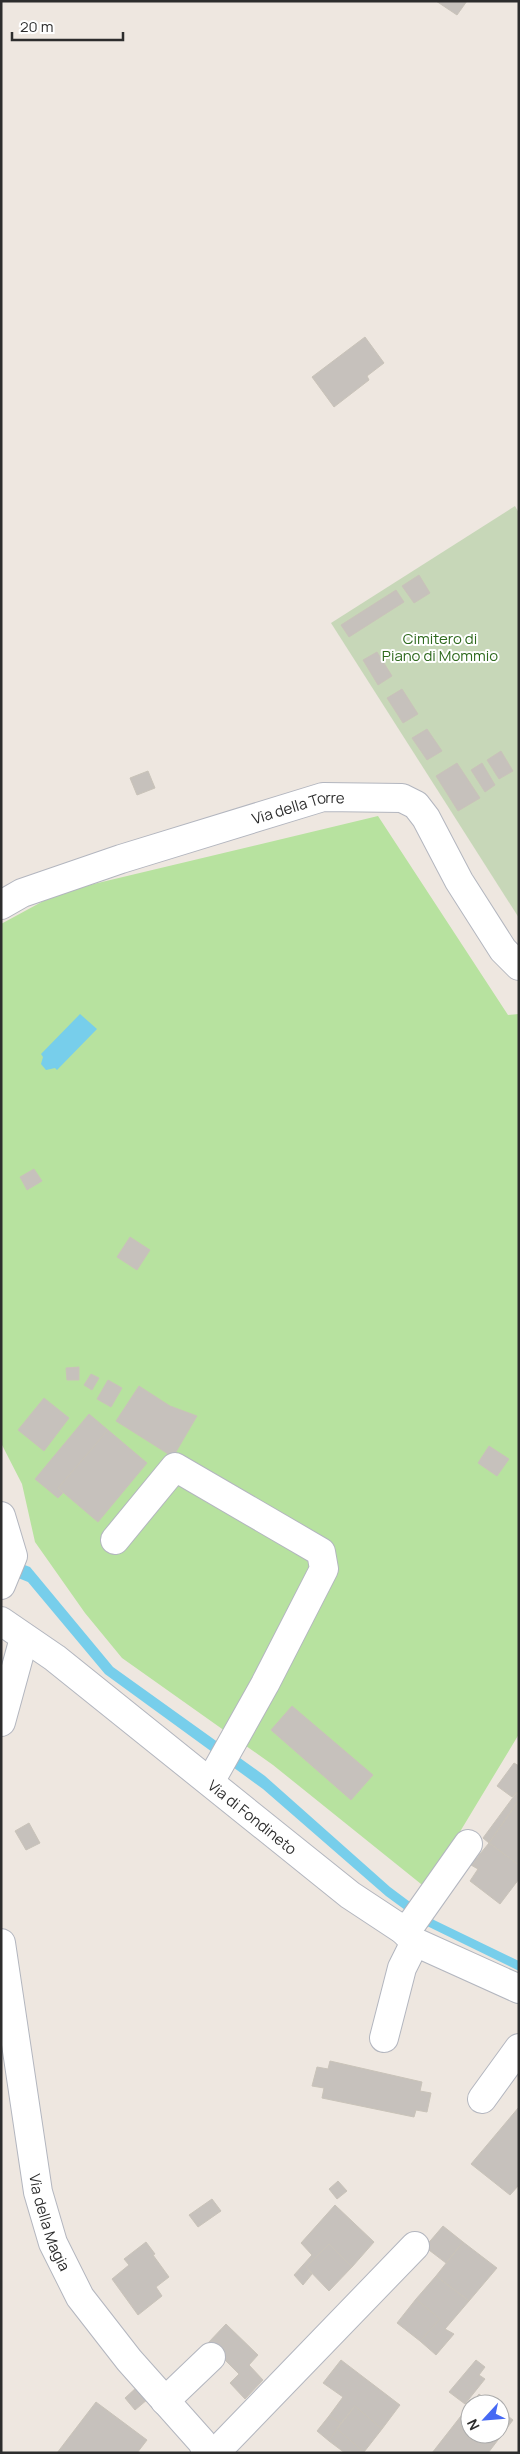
<svg xmlns="http://www.w3.org/2000/svg" width="520" height="2454" viewBox="0 0 520 2454" font-family="Manrope,sans-serif">
<style>
.green{fill:#b7e29f}
.cemetery{fill:#c7d7b8}
.water{fill:#77ceeb}
.building{fill:#c6c1bc;stroke:#c9c3b9}
.lines{fill:none;stroke-linecap:round;stroke-linejoin:round}
.minor-casing{stroke:#b3b6bf;stroke-width:30}
.minor{stroke:#fff;stroke-width:28}
.labels{text-anchor:middle;dominant-baseline:central;stroke-width:4;stroke-linejoin:round;paint-order:stroke}
.park-label{font-size:15px;fill:#2e691d;stroke:#fff}
.street-label{font-size:15px;fill:#2d2d2d;stroke:#fff}
</style>
<rect width="100%" height="100%" fill="#eee7e0"/>
<!-- green -->
<path class="green" d="M378,816L508,1015L519,1014V1734L426,1888L273,1765L122,1658L85,1613L35,1542L22,1484L1,1443V924L60,892Z"/>
<!-- cemetery -->
<path class="cemetery" d="M515,506L519,513V918L331,623Z"/>
<!-- water -->
<path class="water" d="M80,1014L97,1029L57,1070L55,1068L46,1070L41,1064L43,1057L41,1054Z
M1,1556L30,1567L113,1667L265,1776L390,1887L434,1920L519,1961V1971L427,1926L386,1896L263,1789L105,1674L28,1582L1,1571Z"/>
<!-- building -->
<path class="building" d="M436,1H467L457,15Z
M365,337L384,363L367,376L369,380L334,407L312,377Z
M419,575L430,593L414,603L402,586Z
M396,590L404,602L349,637L341,625Z
M377,652L392,676L378,685L363,660Z
M402,689L418,714L403,723L387,698Z
M427,729L442,751L427,760L412,738Z
M501,751L513,771L499,779L487,760Z
M457,763L480,798L458,811L436,776Z
M482,763L495,785L485,792L471,770Z
M148,771L155,788L137,795L130,778Z
M34,1169L42,1181L27,1190L20,1177Z
M130,1237L150,1250L137,1270L117,1257Z
M79,1367V1380H67L66,1368Z
M91,1374L99,1378L92,1390L84,1385Z
M108,1380L122,1388L111,1407L97,1399Z
M139,1386L170,1406L197,1416L173,1457L116,1421Z
M44,1398L69,1418L44,1451L18,1430Z
M89,1414L108,1430L58,1488L63,1493L58,1498L35,1479Z
M108,1430L147,1463L98,1522L58,1488Z
M489,1446L509,1459L497,1476L478,1463Z
M292,1706L373,1775L351,1800L271,1730Z
M514,1763L519,1766V1793L517,1792L512,1797L497,1786Z
M517,1792L519,1800L489,1843L483,1838Z
M519,1800V1865L489,1843Z
M29,1823L40,1843L26,1850L15,1831Z
M489,1843L519,1865V1879L500,1904L470,1881L478,1869L471,1865Z
M330,2061L422,2082L420,2091L431,2093L427,2112L416,2110L414,2117L322,2098L324,2088L312,2086L317,2067L328,2069Z
M519,2107V2185L510,2195L471,2164Z
M338,2181L347,2191L337,2199L329,2189Z
M212,2199L221,2211L198,2227L189,2215Z
M335,2205L374,2242L352,2267L329,2244L306,2267L312,2274L303,2285L294,2275L312,2255L301,2243Z
M443,2226L463,2242L446,2263L425,2247Z
M146,2242L155,2254L153,2255L169,2277L156,2287L162,2296L138,2315L112,2279L129,2265L124,2259Z
M463,2242L497,2268L469,2301L436,2276Z
M329,2244L352,2267L329,2291L306,2267Z
M436,2276L469,2301L445,2329L454,2334L436,2355L420,2341L440,2319L416,2299Z
M416,2299L440,2319L420,2341L397,2323Z
M226,2324L258,2355L249,2365L263,2380L245,2399L230,2383L239,2374L208,2343Z
M341,2360L400,2405L382,2429L355,2406L341,2423L329,2416L343,2397L323,2383Z
M476,2360L485,2367L479,2375L485,2379L465,2404L449,2392Z
M137,2387L148,2399L135,2410L125,2398Z
M479,2394L492,2404H471Z
M96,2402L147,2440L137,2453H57Z
M355,2406L382,2429L364,2452L337,2429Z
M468,2407L470,2409V2434H500V2429L504,2432L488,2453H432Z
M500,2410L513,2420L504,2432L500,2429Z
M329,2416L341,2423L329,2441L317,2431Z
M337,2429L364,2452V2453H345L329,2441Z"/>
<g class="lines">
<defs>
<g id="minor">
<path id="s1" d="M1,905L22,893L121,859L323,797L402,798L416,805L426,818L459,881L503,950L519,966"/>
<path d="M1,1516L13,1556L1,1585"/>
<path d="M115,1540L175,1467L321,1552L324,1569L265,1684L210,1782"/>
<path id="s2" d="M1,1621L55,1658L350,1895L403,1930L415,1942L519,1989"/>
<path d="M1,1722L24,1638"/>
<path d="M403,1930L413,1922L468,1844"/>
<path id="s3" d="M1,1943L38,2192L53,2243L80,2297L129,2360L202,2442L207,2453"/>
<path d="M384,2038L402,1968L415,1942"/>
<path d="M482,2099L519,2048"/>
<path d="M165,2401L211,2357"/>
<path d="M215,2453L415,2246"/>
</g>
</defs>
<!-- minor casing -->
<use href="#minor" class="minor-casing"/>
<!-- minor -->
<use href="#minor" class="minor"/>
</g>
<g class="labels">
<!-- park labels -->
<g class="park-label">
<text x="440" y="638">Cimitero di<tspan x="440" dy="17">Piano di Mommio</tspan></text>
</g>
<!-- street labels -->
<g class="street-label">
<text stroke="none"><textPath href="#s1" startOffset="314">Via della Torre</textPath></text>
<text stroke="none"><textPath href="#s2" startOffset="319">Via di Fondineto</textPath></text>
<text stroke="none"><textPath href="#s3" startOffset="284">Via della Magia</textPath></text>
</g>
</g>
<!-- border -->
<rect width="520" height="2454" fill="none" stroke="#2d2d2d" stroke-width="5"/>
<!-- north arrow -->
<g transform="translate(485 2419) rotate(244)"><circle r="24" fill="#ffffff" stroke="#ababab"/>
<path d="M0-4L9 19L0 12L-9 19Z" fill="#4669f4"/>
<text y="-8" font-size="14" font-weight="bold" text-anchor="middle" fill="#2d2d2d">N</text>
</g>
<!-- scale -->
<path d="M12 32v8h111v-8" fill="none" stroke="#2d2d2d" stroke-width="2.5"/>
<text x="20" y="32" font-size="15" fill="#2d2d2d" stroke="#ffffff" stroke-width="4" paint-order="stroke">20 m</text>
</svg>
